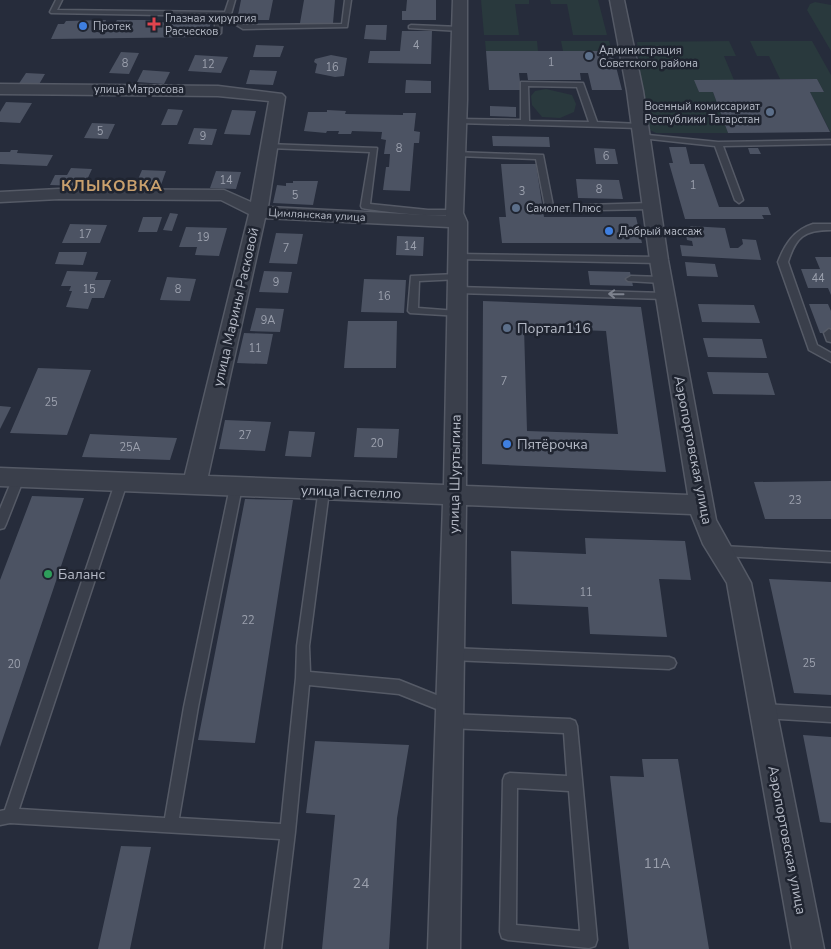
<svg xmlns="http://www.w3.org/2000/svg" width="831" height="949" viewBox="0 0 831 949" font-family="'Nunito Sans',sans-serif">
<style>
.green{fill:#29393d}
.building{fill:#4c5363;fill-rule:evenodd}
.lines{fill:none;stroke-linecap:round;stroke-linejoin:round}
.service-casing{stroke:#555a66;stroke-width:3}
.minor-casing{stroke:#555a66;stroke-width:3}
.service{fill:#3a3f4b;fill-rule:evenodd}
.minor{fill:#3a3f4b;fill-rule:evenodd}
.oneway{stroke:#7e838f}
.health-dot{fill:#e0444e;stroke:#1f2430;stroke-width:2}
.shop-dot{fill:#3f7fe0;stroke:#1f2430;stroke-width:2}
.service-dot{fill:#5c6f8a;stroke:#1f2430;stroke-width:2}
.leisure-dot{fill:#2e9e5b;stroke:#1f2430;stroke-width:2}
.labels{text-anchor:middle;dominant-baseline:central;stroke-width:5;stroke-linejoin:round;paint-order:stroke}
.far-poi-label{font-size:11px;fill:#b5bac6;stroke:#1f2430;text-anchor:start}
.number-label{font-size:11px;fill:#9ba0ad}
.far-street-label{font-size:11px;fill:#b5bac6;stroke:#1f2430}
.street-label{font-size:14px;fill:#b5bac6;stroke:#1f2430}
.poi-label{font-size:14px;fill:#b5bac6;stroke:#1f2430;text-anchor:start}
.near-number-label{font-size:14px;fill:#9ba0ad}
.far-district-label{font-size:16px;font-weight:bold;letter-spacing:1px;fill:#c9a06d;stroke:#1f2430}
</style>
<rect width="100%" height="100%" fill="#262c3b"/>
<!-- green -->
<path class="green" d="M481,0H529V4H515L519,35H484Z
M550,0H598L607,35H573L567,4H551Z
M815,2L831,5V51L807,10L810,4Z
M485,41H537L538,51H486Z
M561,41H609L612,51H563Z
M729,41L736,56H724L734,80H695L699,92H713L728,133H656L646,128L637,42Z
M750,41H812L831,75V133L810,92H824L817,79H780L769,56H757Z
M546,89L572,95L576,104L574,112L560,118L542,117L532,105L531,96L535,91Z"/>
<!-- building -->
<path class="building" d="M241,0H273L269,20H237Z
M304,0H335L333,23H300Z
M407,0H436V20H402V11H406Z
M200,19L199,22H211L207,37L51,39L58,24H64L66,21L106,20L105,23H115L117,20H158L157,22H165L166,20Z
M366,25H387L386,40L364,39Z
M402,31H432L431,64L368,63L370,51H400Z
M256,45L284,46L280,57H253Z
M486,51H612L622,90H592L588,73H580L581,80H528L527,73H519L521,90H489Z
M121,52L139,53L129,74L109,73Z
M195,55L228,57L221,73L188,71Z
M331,55L347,58L344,76L335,77L315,73L317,64L314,62L315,59Z
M143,70L170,72L164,84L137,82Z
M250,70L277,71L273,85L246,84Z
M26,73L45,74L38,86L18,85Z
M817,79L824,92H810L830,132L728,133L713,92H699L694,80Z
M406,80L431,81V93H405Z
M6,102L32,103L20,123L0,122V112Z
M490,106L516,107V117L490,116Z
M168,109L183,110L177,125H161Z
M232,110L256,111L250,135L224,134Z
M327,110L346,111L345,114L403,115V113H416L414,131L420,132L419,143H414L410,191L383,190L386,167H389L390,154H384L386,140L381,139L382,132L352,131L351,134H338L339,131H327L326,133L304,131L308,112H327Z
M92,123L115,124L108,139L84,138Z
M194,128L217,129L212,145L188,144Z
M492,136L549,137L550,147L493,146Z
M669,147H686L690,164H704L719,207H768L771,215H762L764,219H685L669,163H673Z
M594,148L615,149L618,164H596Z
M748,148H758L761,154H750Z
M11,150H18L17,153L53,155L47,166L0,164V152H10Z
M501,164H536L544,217H636L642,243H502L499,217H506Z
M71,168L92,169L86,182H80L78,186L50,185L55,175H67Z
M142,170L166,171L161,185L136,184Z
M216,171L241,172L236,189L210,188Z
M576,179L619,180L623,199L578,198Z
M293,181H318L313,205L273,203L277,185L286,186V183H293Z
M170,213L178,214L172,231L163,230Z
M143,217H162L157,232H138Z
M70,224L107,225L100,243H62Z
M690,226L725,228L730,248H738L743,244L742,239L756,240L761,260L682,256L680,245L693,246L692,241L687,240L686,235L691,236Z
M186,227L227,228L219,256L195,255L197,247H179Z
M276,233L303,234L297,264L269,263Z
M397,236L424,237L423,256L396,255Z
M59,252H87L83,265L55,264Z
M815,257H831V295L828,288H808L801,269H820Z
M685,262L715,264L718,277L687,276Z
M67,271L98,272L95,280H111L104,298H92L88,309L66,307L72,291H69L71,286H61Z
M264,271L292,272L288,293L259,292Z
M588,271L630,272L633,286L590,285Z
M167,277L196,279L190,301L160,300Z
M364,279L406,280L404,313L361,312Z
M483,301L641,307L666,472L482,464ZM524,328L606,331L618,434L527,431Z
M698,304L754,305L760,323L702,322Z
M809,304H828L831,311V333H820Z
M256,308L284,309L280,332L250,331Z
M348,321H397L396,368H344Z
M244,333L273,334L267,364L237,363Z
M703,338L762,339L767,358L708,357Z
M38,368L91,370L67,435L10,433Z
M707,372L768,373L775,395L713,394Z
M0,406L11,407L0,429Z
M225,420L271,422L265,451L219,449Z
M357,428L399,429L397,458L354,457Z
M289,431L315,432L311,457L285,456Z
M90,434L177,438L170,460L82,457Z
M831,481V519H765L754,482Z
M32,496L84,498L0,747V580Z
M245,499L293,500L255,743L198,740Z
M585,538L685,541L691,580L659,579L667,637L590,634L588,607L512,604L511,551L586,554Z
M769,579L831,582V695L794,693Z
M803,735L831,737V823L820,822Z
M315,741L409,745L397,818L389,949H322L335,815L306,813Z
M642,759H678L709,949H629L610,776L644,777Z
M121,846L151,847L130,949H98Z"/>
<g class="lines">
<defs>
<path id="service" d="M56,0H62L57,10L225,12L229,0H235L231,14L234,19L244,25L342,24L345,0H351L347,27L243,29L230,21L226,16H222L221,33L218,35L215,33V16L51,13L50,12Z
M411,25L460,27L463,29L460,31L409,28V26Z
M521,82L583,83L597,122L640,124L644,126L640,128L458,123L454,121L458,119L521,120ZM528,86L577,87L589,122L529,121Z
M638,134L718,142L831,140V144L723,146L743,200L739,203L735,200L715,146L641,138H638Z
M266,144L377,148L370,204L428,210H454L458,213C450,220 376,211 362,208L361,206L370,152L269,148L265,146Z
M454,152L543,155L553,206L651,203L655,206L651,209L546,211L536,159L457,156H454Z
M813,224H831V230C804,230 796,237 788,262L817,345L831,353V362L809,350L808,347L778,262C785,244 794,230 813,224Z
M457,254L659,257L664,260L659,263L454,259L452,257Z
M457,274L462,277L460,279L419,281L418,308L457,311L460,312L462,314L460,316L410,313L408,311L411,276Z
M631,276L662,277L667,280L662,283L628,281L626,279Z
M457,287L665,293L670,296L665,299L457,293L452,290Z
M829,329L831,330V342L827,341L824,333Z
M18,473L22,475L24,478L6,524L4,528L0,529V509L14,475Z
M121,478L125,480L127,483L19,809L165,818L184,707L230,487L232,484H240L242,487L198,707L179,818L281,824L296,678L297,646L319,488H327L329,491L309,646L310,672L399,680L454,702L456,707L454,712L449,714L399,694L309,685L295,832L281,949H265L280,839L10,823L0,825V811L5,810L115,483L117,480Z
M722,546L831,552V562L722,556L718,555L716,551L718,547Z
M451,648L669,657L674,659L676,663L674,667L669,669L451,660L446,658L445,654L446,650Z
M763,704L831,708V722L763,718L758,716L756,711L758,706Z
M449,714L570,719L575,721L577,726L597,940L595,946L589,948L508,940L502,938L500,932L503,780L505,775L510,773L567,776L564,733L449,728L444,726L442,721L444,716ZM517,788L569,791L580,931L516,925Z"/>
<path id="minor" d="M453,0H467V100L463,213L467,222L466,486L688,495L650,260L627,91L610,0H624L643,91L668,260L716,520L751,583L824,949H792L727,583L703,544L691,514L466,505L460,949H428L443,504L0,486V468L185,475L249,214L221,200L59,199L0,202V192L59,189L224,190L251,202L269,101L218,96L0,94V84L218,86L282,94L285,97L268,207L446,216ZM265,218L449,227L444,485L208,476Z"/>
</defs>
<!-- service casing -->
<use href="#service" class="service-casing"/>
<!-- minor casing -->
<use href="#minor" class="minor-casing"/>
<!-- service -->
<use href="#service" class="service"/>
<!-- minor -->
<use href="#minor" class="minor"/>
</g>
<!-- one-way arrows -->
<defs><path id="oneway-shaft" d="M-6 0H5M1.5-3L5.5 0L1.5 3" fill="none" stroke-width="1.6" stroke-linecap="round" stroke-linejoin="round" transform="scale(1.25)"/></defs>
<use class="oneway" href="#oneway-shaft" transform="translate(616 294) rotate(-179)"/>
<!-- markers -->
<path class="health-dot" d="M151.5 16.5h5v5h5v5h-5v5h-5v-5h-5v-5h5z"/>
<g class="shop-dot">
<circle cx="83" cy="26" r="5"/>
<circle cx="609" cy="231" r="5"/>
<circle cx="507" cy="444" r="5"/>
</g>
<g class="service-dot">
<circle cx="589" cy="56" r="5"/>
<circle cx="770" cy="112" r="5"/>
<circle cx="516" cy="208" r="5"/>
<circle cx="507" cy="328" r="5"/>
</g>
<circle class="leisure-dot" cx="48" cy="574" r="5"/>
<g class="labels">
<!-- far-poi labels -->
<g class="far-poi-label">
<text x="165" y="18">Глазная хирургия<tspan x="165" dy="13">Расческов</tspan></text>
<text x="93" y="26">Протек</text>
<text x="599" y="50">Администрация<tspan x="599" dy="13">Советского района</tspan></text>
<text x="760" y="106" text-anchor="end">Военный комиссариат<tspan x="760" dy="13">Республики Татарстан</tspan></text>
<text x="526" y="208">Самолет Плюс</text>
<text x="619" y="231">Добрый массаж</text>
</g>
<!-- number labels -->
<g class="number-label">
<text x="416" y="45">4</text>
<text x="551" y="62">1</text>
<text x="125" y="63">8</text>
<text x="208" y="64">12</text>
<text x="332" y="67">16</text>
<text x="100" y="131">5</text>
<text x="203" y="136">9</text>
<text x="399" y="148">8</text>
<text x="606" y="156">6</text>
<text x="226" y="180">14</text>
<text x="693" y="185">1</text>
<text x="599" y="189">8</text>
<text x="522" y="191">3</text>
<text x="295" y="195">5</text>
<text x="85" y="234">17</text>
<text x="203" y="237">19</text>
<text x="410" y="246">14</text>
<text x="286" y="248">7</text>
<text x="818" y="278">44</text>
<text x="276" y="282">9</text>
<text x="89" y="289">15</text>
<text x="178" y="289">8</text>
<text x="384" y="296">16</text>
<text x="268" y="320">9А</text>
<text x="255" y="348">11</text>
<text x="504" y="381">7</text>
<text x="51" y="402">25</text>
<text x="245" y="435">27</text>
<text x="377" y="443">20</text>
<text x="130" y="447">25А</text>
<text x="795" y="500">23</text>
<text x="586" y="592">11</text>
<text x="248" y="620">22</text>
<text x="809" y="663">25</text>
<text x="14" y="664">20</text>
</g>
<!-- far-street labels -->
<g class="far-street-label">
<text x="139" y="89">улица Матросова</text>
<text transform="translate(317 215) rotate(3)">Цимлянская улица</text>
</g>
<!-- street labels -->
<g class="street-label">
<text transform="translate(236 307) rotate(-77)">улица Марины Расковой</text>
<text transform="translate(693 450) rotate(79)">Аэропортовская улица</text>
<text transform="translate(455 474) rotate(-89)">улица Шуртыгина</text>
<text transform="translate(351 492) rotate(2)">улица Гастелло</text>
<text transform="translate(787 840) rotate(79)">Аэропортовская улица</text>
</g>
<!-- poi labels -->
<g class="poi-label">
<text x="517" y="328">Портал116</text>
<text x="517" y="444">Пятёрочка</text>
<text x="58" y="574">Баланс</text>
</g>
<!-- near-number labels -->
<g class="near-number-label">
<text x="657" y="863">11А</text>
<text x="361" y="883">24</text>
</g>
<!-- far-district labels -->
<g class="far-district-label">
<text x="112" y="186">КЛЫКОВКА</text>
</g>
</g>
</svg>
